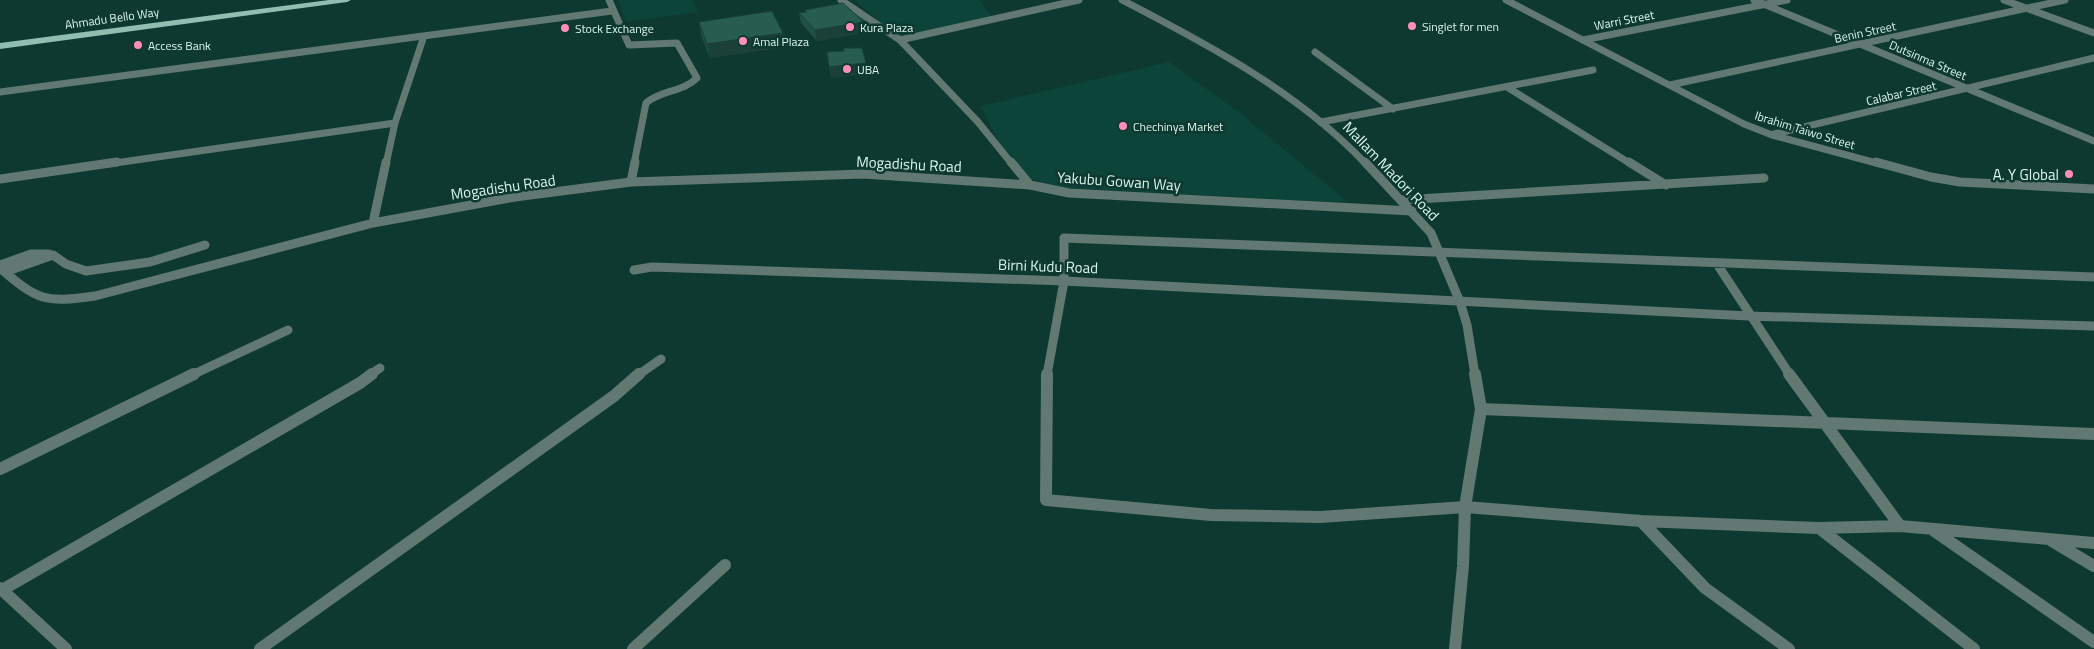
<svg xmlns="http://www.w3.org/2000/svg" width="2094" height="649" viewBox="0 0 2094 649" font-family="'Titillium Web',sans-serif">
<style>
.built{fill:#0d443a}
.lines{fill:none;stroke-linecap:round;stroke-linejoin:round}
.minor-far2{stroke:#627872;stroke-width:7}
.minor-far1{stroke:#627872;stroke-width:9}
.minor{stroke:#627872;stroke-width:12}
.tertiary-far2{stroke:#627872;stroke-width:7}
.tertiary-far1{stroke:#627872;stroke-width:9}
.tertiary{stroke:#627872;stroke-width:12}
.primary{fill:#90bfb2;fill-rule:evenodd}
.wall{fill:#224f45}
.shaded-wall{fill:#1b4038}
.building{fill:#275c50;stroke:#1b4038}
.poi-dot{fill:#ff8eba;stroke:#0e3930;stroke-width:2}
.labels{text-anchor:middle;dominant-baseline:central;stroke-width:5;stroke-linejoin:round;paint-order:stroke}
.far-street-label{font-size:12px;fill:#d9f5ec;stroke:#0e3930}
.far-poi-label{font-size:12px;fill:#d9f5ec;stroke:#0e3930;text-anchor:start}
.street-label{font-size:15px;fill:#d9f5ec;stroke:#0e3930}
.poi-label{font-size:15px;fill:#d9f5ec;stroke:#0e3930;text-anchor:end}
</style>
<rect width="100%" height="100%" fill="#0e3930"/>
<!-- built -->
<path class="built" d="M618,0H692L698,12L626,22Z
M854,0H979L993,18L899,37Z
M1169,62L1240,113L1349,203L1054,187L1024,176L997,139L981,106Z"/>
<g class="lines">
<!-- minor-far2 -->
<path class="minor-far2" d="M609,0L629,45L677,43L697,78C683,92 661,90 646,103L634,164
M1506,0L1744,124L1772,135L1880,164
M2004,0L2094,33
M900,40L978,122L1012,164
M1583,40L1787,0
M1315,52L1393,109
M1670,85L2065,0
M1507,87L1631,164
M0,92L612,11
M1321,122L1593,70
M1774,134L2094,58
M108,164L395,123
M386,164L395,123L424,36"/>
<!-- minor-far1 -->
<path class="minor-far1" d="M1011,162L1030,185L1069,193L1412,211
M1629,162L1666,185
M1876,162L1931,177L1960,182L2094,189
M0,179L117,162
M631,182L635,162
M1401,200L1764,178
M373,223L386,162
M1717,264L1790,375
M0,265L31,254H49
M0,268C38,301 45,303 95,296L373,223L515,197L631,182L863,174L1030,185
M634,270L652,267L1064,281L1749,316L2094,326
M5,272L53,255L66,264L86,271L150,262L205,245
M192,375L288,330
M370,375L380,368
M638,375L661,359
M1047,375L1064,281V238L2094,277"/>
<!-- minor -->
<path class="minor" d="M1047,374L1046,500L1211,515L1320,517L1465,507L1641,521L1819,528L1900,526L1789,374
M1481,409L2094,434
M0,469L194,374
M1641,521L1705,588L1789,649
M1900,526L2094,543
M1819,528L1974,649
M1933,530L2094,642
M2052,541L2094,566
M0,588L66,649
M2,590L360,383L372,374
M260,649L614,396L639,374
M633,649L725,565"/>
<!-- tertiary-far2 -->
<path class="tertiary-far2" d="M841,0L900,40L1079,0
M1122,0C1209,45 1298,92 1366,164
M1754,0L2094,141"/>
<!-- tertiary-far1 -->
<path class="tertiary-far1" d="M1365,162L1431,233L1460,302L1467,325L1475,375"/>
<!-- tertiary -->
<path class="tertiary" d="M1455,649L1463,566L1465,507L1481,409L1475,374"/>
<!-- primary -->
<path class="primary" d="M329,0H351L347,2L0,49V43Z"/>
</g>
<!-- wall -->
<path class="wall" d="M805,10L865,33L817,41L801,23L799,13L805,12Z
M699,22L783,33L785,47L710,58L701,35Z"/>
<!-- shaded-wall -->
<path class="shaded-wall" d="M864,22L865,33L817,41L815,30Z
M783,33L785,47L710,58L707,44Z
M866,63L867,74L831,78L829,67Z"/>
<!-- building -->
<path class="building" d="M843,3L864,22L815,30L799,13L807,12L805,10Z
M772,11L783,33L707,44L699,22Z
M844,48H862L866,63L829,67L827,52L844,51Z"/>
<!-- markers -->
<g class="poi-dot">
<circle cx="1412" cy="26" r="5"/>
<circle cx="850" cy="27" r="5"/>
<circle cx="565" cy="28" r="5"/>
<circle cx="743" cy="41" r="5"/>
<circle cx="138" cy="45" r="5"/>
<circle cx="847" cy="69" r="5"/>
<circle cx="1123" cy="126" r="5"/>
<circle cx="2069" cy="174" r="5"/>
</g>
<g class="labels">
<!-- far-street labels -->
<g class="far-street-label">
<text transform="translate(112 18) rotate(-8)">Ahmadu Bello Way</text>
<text transform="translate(1624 20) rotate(-11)">Warri Street</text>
<text transform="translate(1865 32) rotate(-12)">Benin Street</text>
<text transform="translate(1928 60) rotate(23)">Dutsinma Street</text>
<text transform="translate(1901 93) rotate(-13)">Calabar Street</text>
<text transform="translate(1805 130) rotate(17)">Ibrahim Taiwo Street</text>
</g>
<!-- far-poi labels -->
<g class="far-poi-label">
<text x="1422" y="26">Singlet for men</text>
<text x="860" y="27">Kura Plaza</text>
<text x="575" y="28">Stock Exchange</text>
<text x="753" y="41">Amal Plaza</text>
<text x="148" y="45">Access Bank</text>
<text x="857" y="69">UBA</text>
<text x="1133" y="126">Chechinya Market</text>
</g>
<!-- street labels -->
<g class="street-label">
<text transform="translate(909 164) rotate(3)">Mogadishu Road</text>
<text transform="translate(1391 171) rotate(46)">Mallam Madori Road</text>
<text transform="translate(1119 181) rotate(4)">Yakubu Gowan Way</text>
<text transform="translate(503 187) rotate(-8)">Mogadishu Road</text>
<text transform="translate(1048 266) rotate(2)">Birni Kudu Road</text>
</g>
<!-- poi labels -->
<g class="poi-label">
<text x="2059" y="174">A. Y Global</text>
</g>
</g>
</svg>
